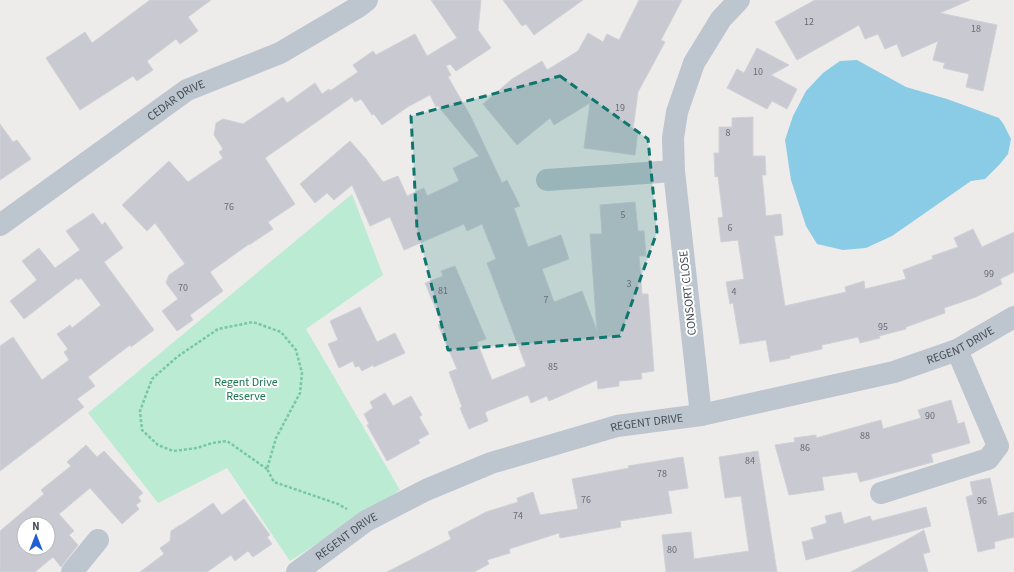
<svg xmlns="http://www.w3.org/2000/svg" width="1014" height="572" viewBox="0 0 1014 572" font-family="'Source Sans 3',sans-serif">
<style>
.green{fill:#bbebd2}
.water{fill:#8acbe6}
.building{fill:#c9cad1;stroke:#d0d1d7;fill-rule:evenodd}
.lines{fill:none;stroke-linecap:round;stroke-linejoin:round}
.path{stroke:#75c7a6;stroke-width:2.5;stroke-dasharray:3 2;stroke-linecap:butt}
.minor{stroke:#bdc5ce;stroke-width:22}
.marked{fill:#0f766e;fill-opacity:0.2;stroke:#0f766e;stroke-width:3;stroke-dasharray:8 5;stroke-linejoin:round}
.labels{text-anchor:middle;dominant-baseline:central;stroke-width:4;stroke-linejoin:round;paint-order:stroke}
.number-label{font-size:10px;fill:#666c76}
.street-label{font-size:12px;fill:#454d58;stroke:#fff}
.park-label{font-size:12px;fill:#1b7450;stroke:#fff}
</style>
<rect width="100%" height="100%" fill="#eeeceb"/>
<!-- green -->
<path class="green" d="M352,194L383,275L306,329L400,490L290,561L227,468L158,503L88,413Z"/>
<!-- water -->
<path class="water" d="M857,60L906,87L947,99L999,118L1004,125L1011,139L1008,154L1000,164L985,179L971,181L892,236L866,248L843,250L817,244L806,226L791,180L785,140L793,116L806,91L823,73L840,61Z"/>
<!-- building -->
<path class="building" d="M150,0H211L188,17L198,31L180,44L176,39L147,61L153,70L137,81L133,76L80,110L46,58L85,32L92,43Z
M431,0H481L478,30L491,48L456,71L450,64L446,66L451,75L448,77L471,117L502,183L507,180L520,206L514,208L528,247L561,235L569,259L542,269L554,302L582,291L597,331L590,234H602L600,205L635,202L638,231H644L646,256H639L642,294H648L654,371L641,373L642,379L619,381V386L598,389L597,380L549,401L547,396L531,403L528,395L485,412L488,421L469,429L460,408L462,407L449,372L457,369L438,325L442,324L425,283L443,276L441,271L455,266L486,339L477,342L492,380L526,366L487,263L496,259L482,224L467,231L464,224L404,250L390,217L370,226L352,185L334,200L327,193L315,203L300,184L350,141L366,159L383,182L398,176L407,196L424,188L427,196L459,181L453,168L479,156L438,106L436,107L430,95L409,106L382,125L374,114L372,115L361,99L355,102L352,97L265,158L295,204L268,222L273,229L249,245V244L210,272L223,291L190,315L193,320L177,331L162,311L178,299L166,283L169,275L185,264L155,223L147,231L122,205L169,161L188,182L223,158L219,152L223,149L214,135L216,123L223,119L243,124L283,97L287,103L315,83L322,94L329,89L330,91L358,72L353,65L373,51L376,55L415,34L427,56L457,38Z
M503,0H583L534,35L526,24L522,26Z
M639,0H682L661,40L665,42L638,92L633,129L638,130L635,155L584,148L590,103L554,125L550,118L517,145L483,104L512,79L542,61L547,70L578,51L588,33L603,42L607,34L619,40Z
M815,0H970L940,13L997,25L983,91L966,87L969,74L943,68L945,63L933,60L938,41L902,57L897,44L885,49L878,34L865,39L859,25L797,60L775,22Z
M757,48L789,65L771,75L797,89L787,109L772,101L767,109L727,88L737,69L744,73Z
M753,117V156H765L766,175H762L766,216L781,214L783,235L774,236L785,306L846,292L845,287L864,281L865,289L906,279L903,270L933,259L932,256L958,247L954,238L973,229L982,247L1014,232V272L1000,279L1002,284L976,297L944,308L945,313L906,327V329L879,336L880,338L860,343L858,337L822,345V349L790,356V358L770,362L766,340L740,344L733,303L730,304L726,282L744,279L738,240L721,242L718,218L723,217L718,176L715,177L714,153H719V127H732V118Z
M0,124L13,142L17,140L31,159L0,180Z
M93,213L102,225L105,222L123,248L104,262L154,330L131,347L130,345L88,377L95,386L77,399L84,407L0,471V346L13,337L42,380L69,360L64,352L68,349L57,334L70,325L72,328L101,305L81,278L78,280L77,278L24,319L10,301L37,280L22,261L39,248L55,268L80,250L66,231Z
M360,307L377,342L395,333L405,353L374,367L373,365L362,371L359,366L355,367L353,361L339,368L328,344L338,340L330,321Z
M385,393L393,406L411,396L422,415L419,417L429,434L418,440L420,443L387,461L367,425L369,424L364,414L373,408L370,402Z
M951,400L958,424L964,422L970,443L931,454L933,462L860,482L857,472L822,477L824,490L789,495L775,445L795,442L794,438L816,435V438L881,420L883,429L921,418L918,410Z
M86,445L97,457L104,451L143,493L138,497L141,501L136,505L139,509L122,524L90,488L59,514L74,531L69,535L78,545L61,567L53,557L35,572H0V531L44,494L41,490L71,466L67,462ZM24,524H48V548H24Z
M758,451L777,572H666L662,535L691,532L694,559L749,551L741,496L725,498L719,457Z
M683,457L688,488L668,491L672,513L620,521L621,527L560,538L559,533L509,549L510,553L487,560L489,564L474,572H387L451,539L448,532L486,512L518,502L517,498L533,492L540,515L578,509L572,479L629,468L628,466Z
M990,478L998,516L1014,512V537L994,542L995,548L978,552L966,497L973,495L970,482Z
M244,499L270,535L267,537L272,544L253,557L248,551L235,561L231,555L207,572H140L164,554L160,548L170,541L171,531L180,525H181L213,503L222,515Z
M926,507L931,526L806,560L802,542L814,539L811,528L827,523L825,516L841,512L844,524L870,516L872,521Z
M924,530L930,552L923,554L928,572H851Z"/>
<g class="lines">
<!-- path -->
<path class="path" d="M267,469L227,441L212,443L197,448L173,451L158,445L142,430L140,411L152,379L177,357L218,329L253,322L281,332L296,350L302,373L300,393L276,438L267,469L274,482L338,504L347,509"/>
<!-- minor -->
<g class="minor">
<path d="M547,180L674,171"/>
<path id="s1" d="M0,225L187,90L280,53L358,7L367,0"/>
<path d="M701,415L674,171L673,138L677,112L694,63L721,19L739,0"/>
<path d="M881,493L988,459L998,446L957,350"/>
<path d="M72,572L98,540"/>
<path id="s2" d="M297,572L366,521L426,490L491,463L617,426L701,415L894,372L957,350L1014,317"/>
</g>
</g>
<!-- marked area -->
<path class="marked" d="M560,76L648,139L657,232L620,336L448,350L417,228L411,116Z"/>
<g class="labels">
<!-- number labels -->
<g class="number-label">
<text x="809" y="22">12</text>
<text x="976" y="29">18</text>
<text x="758" y="72">10</text>
<text x="620" y="108">19</text>
<text x="728" y="133">8</text>
<text x="229" y="207">76</text>
<text x="623" y="215">5</text>
<text x="730" y="228">6</text>
<text x="989" y="274">99</text>
<text x="629" y="284">3</text>
<text x="183" y="288">70</text>
<text x="443" y="291">81</text>
<text x="734" y="292">4</text>
<text x="546" y="300">7</text>
<text x="883" y="327">95</text>
<text x="553" y="367">85</text>
<text x="930" y="416">90</text>
<text x="865" y="436">88</text>
<text x="805" y="448">86</text>
<text x="750" y="461">84</text>
<text x="662" y="474">78</text>
<text x="586" y="500">76</text>
<text x="982" y="501">96</text>
<text x="518" y="516">74</text>
<text x="672" y="550">80</text>
</g>
<!-- street labels -->
<g class="street-label">
<text stroke="none"><textPath href="#s1" startOffset="216">CEDAR DRIVE</textPath></text>
<text transform="translate(688 293) rotate(-96)">CONSORT CLOSE</text>
<text stroke="none"><textPath href="#s2" startOffset="709">REGENT DRIVE</textPath></text>
<text stroke="none"><textPath href="#s2" startOffset="385">REGENT DRIVE</textPath></text>
<text stroke="none"><textPath href="#s2" startOffset="61">REGENT DRIVE</textPath></text>
</g>
<!-- park labels -->
<g class="park-label">
<text x="246" y="382">Regent Drive<tspan x="246" dy="14">Reserve</tspan></text>
</g>
</g>
<!-- north arrow -->
<g transform="translate(36 536)"><circle r="19" fill="#ffffff" stroke="#b5b8bc"/>
<path d="M0-3L7 15L0 10L-7 15Z" fill="#215fd2"/>
<text y="-6" font-size="11" font-weight="bold" text-anchor="middle" fill="#454d58">N</text>
</g>
</svg>
